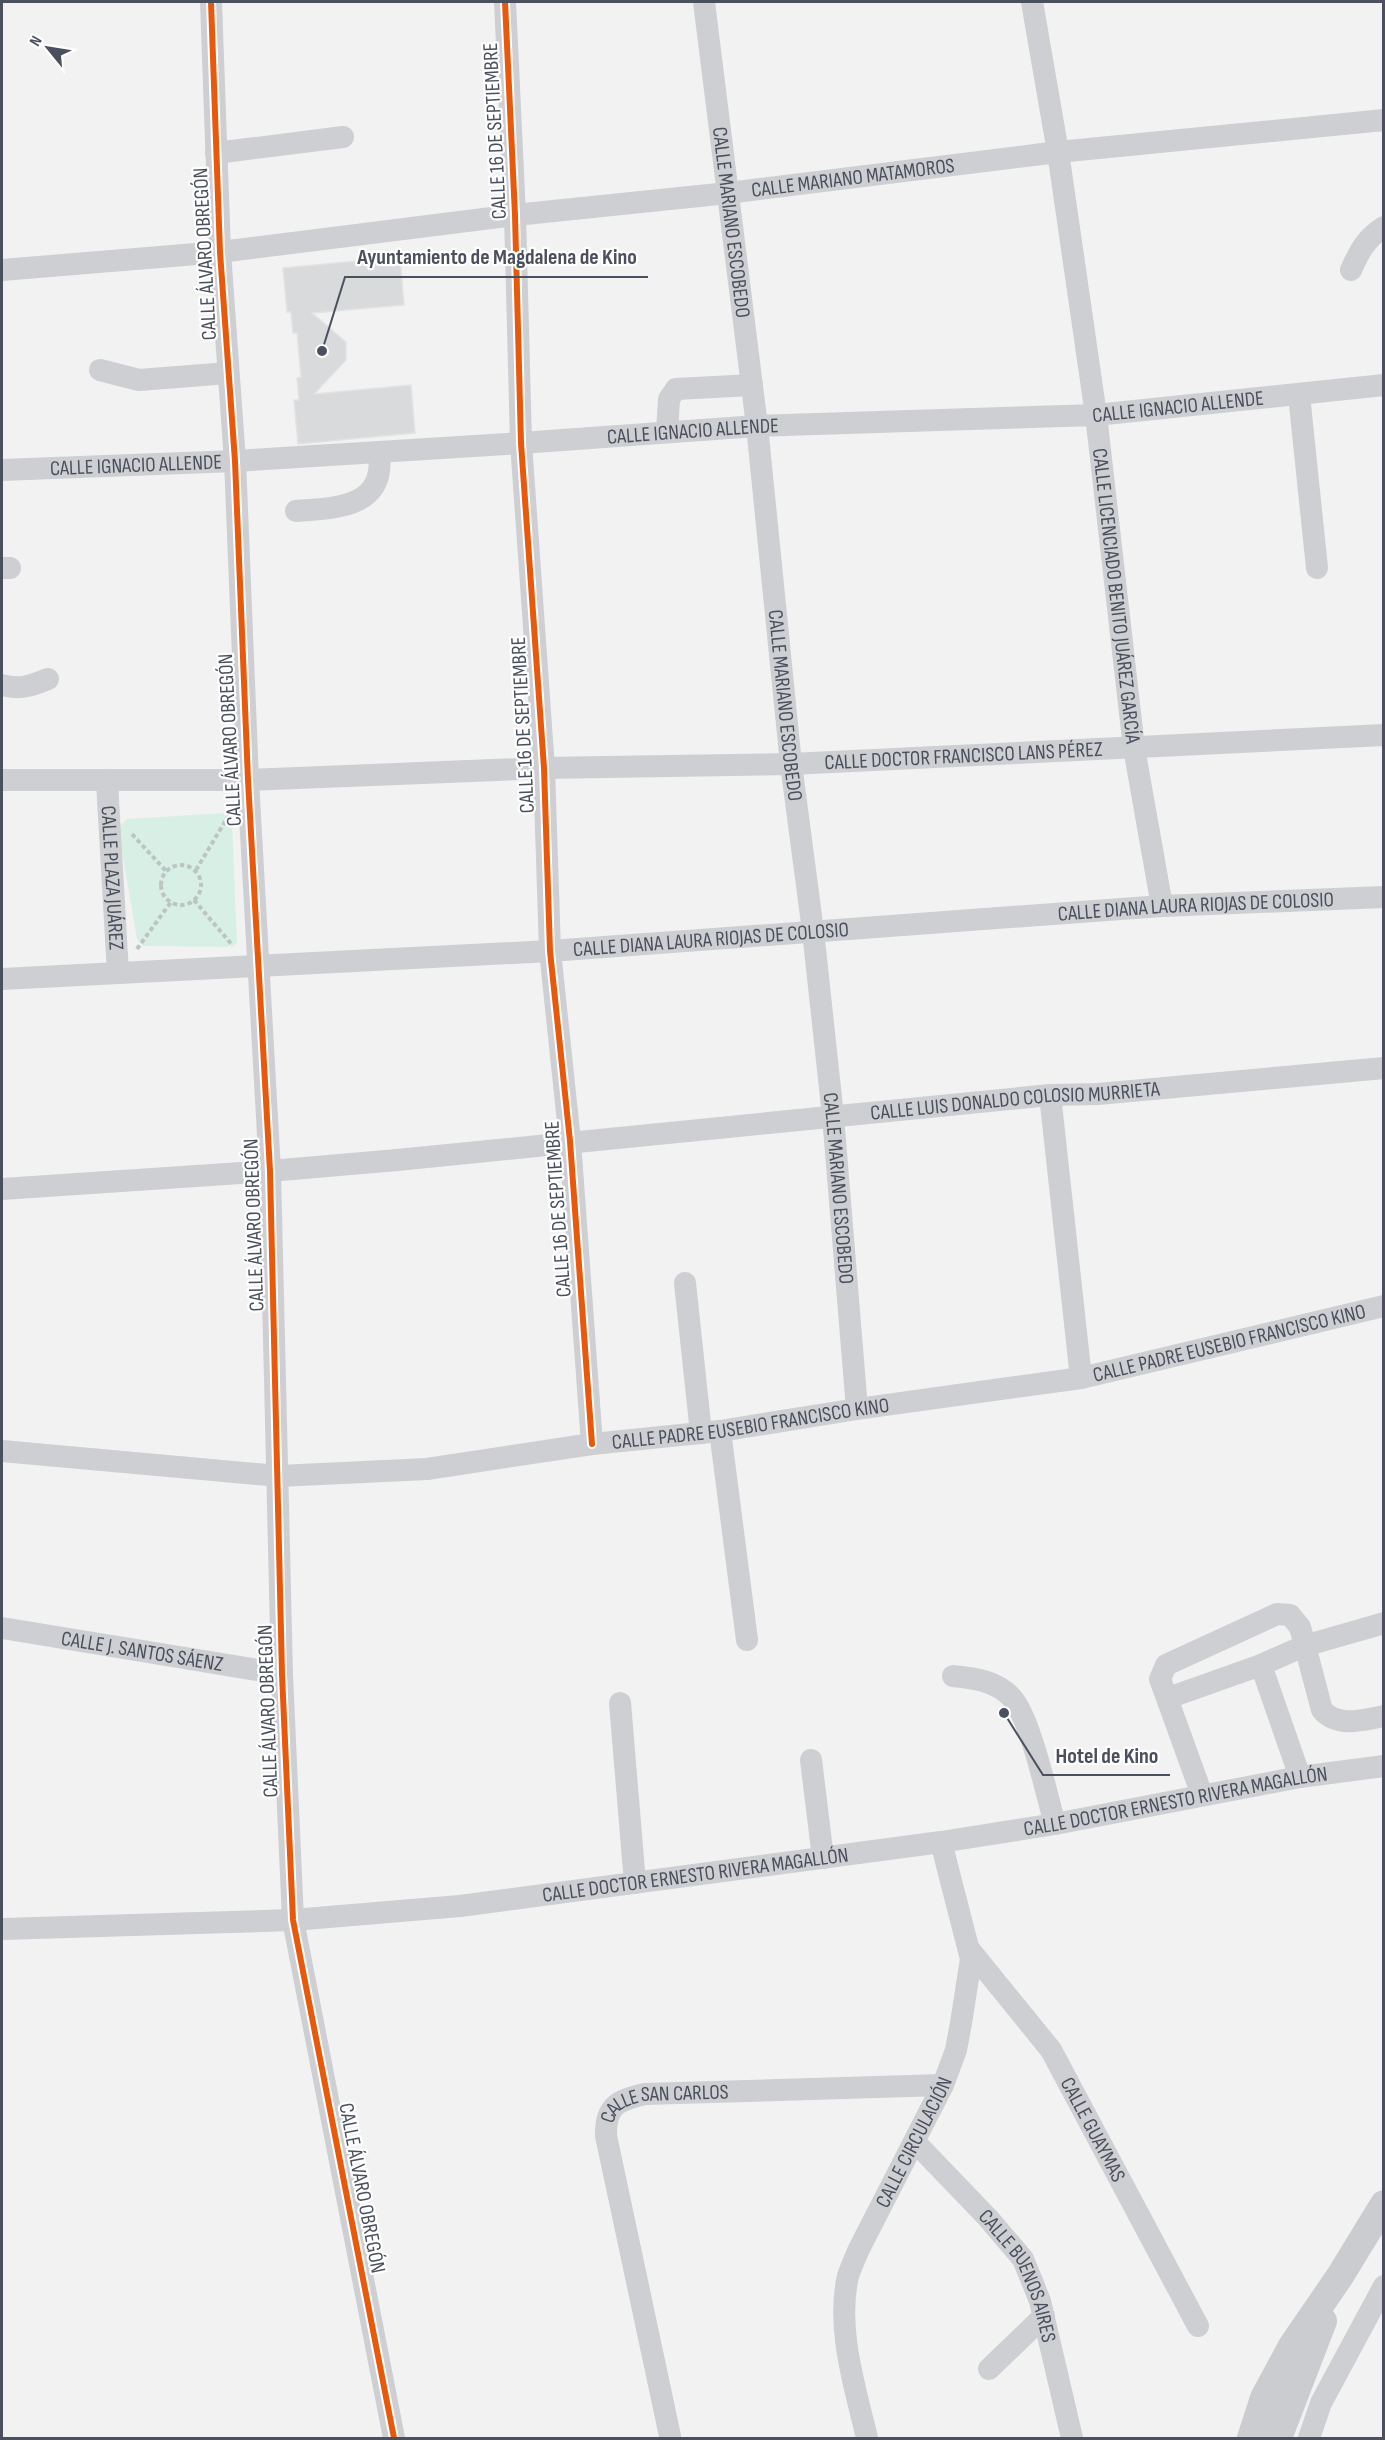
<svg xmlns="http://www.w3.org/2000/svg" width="1385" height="2440" viewBox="0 0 1385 2440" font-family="'Sofia Sans Condensed',sans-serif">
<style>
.green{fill:#d8efe6}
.building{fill:#d9dadc;stroke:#e3e3e4;stroke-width:1.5}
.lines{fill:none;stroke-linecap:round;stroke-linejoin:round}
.path{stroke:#bcc5c4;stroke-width:4;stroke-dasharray:4.5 3;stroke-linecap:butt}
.minor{stroke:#cecfd2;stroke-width:22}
.major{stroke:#cacccf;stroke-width:28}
.cycleway-casing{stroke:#fff;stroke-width:10}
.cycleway{stroke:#e8590c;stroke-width:6}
.labels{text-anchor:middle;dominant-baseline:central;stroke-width:4.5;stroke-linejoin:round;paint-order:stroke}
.street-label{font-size:21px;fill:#4a505d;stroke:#fff}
.leader{fill:none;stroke:#4a505d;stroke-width:2}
.callout-dot{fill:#4a505d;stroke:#fff;stroke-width:2}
.callout-label{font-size:22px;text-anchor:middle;font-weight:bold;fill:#4a505d;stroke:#fff;stroke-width:4.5;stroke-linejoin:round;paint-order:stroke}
</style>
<rect width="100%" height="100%" fill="#f2f2f2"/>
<!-- green -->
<path class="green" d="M223,813L232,823L237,943L227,947L143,946L137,939L118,828L127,819Z"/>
<!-- building -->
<path class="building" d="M400,257L404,305L312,313L346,342V360L314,394L411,385L415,433L298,444L294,400H299L297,378L301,377L297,333H293L291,312H287L283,268Z"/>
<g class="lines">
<!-- path -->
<path class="path" d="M132,834L166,871
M161 885a20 20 0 1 1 40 0a20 20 0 1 1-40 0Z
M196,870L229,815
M194,900L233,946
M137,949L171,902"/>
<!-- minor -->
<g class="minor">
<path d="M211,2L220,252L235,461L248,780L270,1171L282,1674L293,1920L394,2438"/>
<path d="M505,2L515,215L521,443L544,768L550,951L570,1141L592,1444"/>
<path id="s1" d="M704,2L757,426L791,764L813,931L833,1116L857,1409"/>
<path id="s2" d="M1032,2L1058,152L1096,415L1134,748L1162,906"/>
<path d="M216,153L343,137"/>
<path id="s3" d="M2,270L220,252L515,215L728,193L1058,152L1384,120"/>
<path d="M1351,270C1359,252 1366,238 1384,227"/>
<path d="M100,370L139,380L228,373"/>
<path d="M1299,395L1317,568"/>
<path d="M667,432L669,399L676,389L752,385"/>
<path id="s4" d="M2,470L235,461L521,443L757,426L1096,415L1384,385"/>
<path d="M296,511C337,508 386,508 379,452"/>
<path d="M2,568H10"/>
<path d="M2,685C19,690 31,686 48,679"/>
<path id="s5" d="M2,780H248L544,768L791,764L1384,735"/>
<path id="s6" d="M107,782L118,973"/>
<path id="s7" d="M2,979L550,951L1162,906L1384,897"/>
<path d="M1050,1095L1081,1378"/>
<path id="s8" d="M2,1189L270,1171L397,1160L1050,1095L1098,1094L1384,1068"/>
<path d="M685,1283L701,1433"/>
<path d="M720,1431L747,1640"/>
<path id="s9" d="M2,1451L279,1476L427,1469L592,1444L720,1431L857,1409L1081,1378L1384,1306"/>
<path id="s10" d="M2,1628L282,1674"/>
<path d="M1261,1665L1300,1777"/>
<path d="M953,1676C974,1678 997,1681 1012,1698C1031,1720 1046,1793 1055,1824"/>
<path d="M1168,1698L1261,1665L1304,1646L1384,1623"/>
<path d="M620,1703L635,1883"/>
<path d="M811,1760L823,1858"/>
<path d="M1202,1795L1160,1679L1166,1665L1277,1614L1290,1615L1300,1627L1322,1710C1338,1728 1362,1720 1384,1716"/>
<path id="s11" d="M2,1929L293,1920L460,1906L941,1842L1055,1824L1300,1777L1384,1766"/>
<path id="s12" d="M969,1949L1051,2050L1198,2326"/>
<path id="s13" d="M915,2142L988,2218L1023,2259L1040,2301L1072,2438"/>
<path d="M989,2369L1044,2316"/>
<path id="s14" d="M670,2436L606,2136C605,2106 618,2100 645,2094L943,2085"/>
<path id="s15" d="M867,2438C855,2387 836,2329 848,2276C851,2267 855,2258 859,2249L943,2085L956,2050L961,2023L971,1959L941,1842"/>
<path d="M1309,2438L1321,2403L1384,2286"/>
</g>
<!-- major -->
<path class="major" d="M1251,2438L1264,2398L1292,2346L1340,2276L1384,2204
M1278,2438L1323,2321"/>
<defs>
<path id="cycleway" d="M211,2L220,252L235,461L248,780L270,1171L282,1674L293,1920L394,2438
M505,2L515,215L521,443L544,768L550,951L570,1141L592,1444"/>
</defs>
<!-- cycleway casing -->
<use href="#cycleway" class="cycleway-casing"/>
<!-- cycleway -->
<use href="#cycleway" class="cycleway"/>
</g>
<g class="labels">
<!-- street labels -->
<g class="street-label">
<text transform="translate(495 131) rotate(-93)">CALLE 16 DE SEPTIEMBRE</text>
<text stroke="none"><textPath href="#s3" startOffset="856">CALLE MARIANO MATAMOROS</textPath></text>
<text stroke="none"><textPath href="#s1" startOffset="222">CALLE MARIANO ESCOBEDO</textPath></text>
<text transform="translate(205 254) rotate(-93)">CALLE ÁLVARO OBREGÓN</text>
<text stroke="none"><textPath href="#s4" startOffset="1178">CALLE IGNACIO ALLENDE</textPath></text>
<text stroke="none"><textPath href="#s4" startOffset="692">CALLE IGNACIO ALLENDE</textPath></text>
<text stroke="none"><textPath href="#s4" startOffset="134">CALLE IGNACIO ALLENDE</textPath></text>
<text stroke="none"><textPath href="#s2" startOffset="600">CALLE LICENCIADO BENITO JUÁREZ GARCÍA</textPath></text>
<text stroke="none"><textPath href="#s1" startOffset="708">CALLE MARIANO ESCOBEDO</textPath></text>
<text transform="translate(523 725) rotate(-93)">CALLE 16 DE SEPTIEMBRE</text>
<text transform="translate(230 740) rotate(-93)">CALLE ÁLVARO OBREGÓN</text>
<text stroke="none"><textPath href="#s5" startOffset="962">CALLE DOCTOR FRANCISCO LANS PÉREZ</textPath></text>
<text stroke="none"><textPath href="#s6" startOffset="96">CALLE PLAZA JUÁREZ</textPath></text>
<text stroke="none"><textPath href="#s7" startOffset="1196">CALLE DIANA LAURA RIOJAS DE COLOSIO</textPath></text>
<text stroke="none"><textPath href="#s7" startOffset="710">CALLE DIANA LAURA RIOJAS DE COLOSIO</textPath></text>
<text stroke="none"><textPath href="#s8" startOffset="1017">CALLE LUIS DONALDO COLOSIO MURRIETA</textPath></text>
<text stroke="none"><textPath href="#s1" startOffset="1194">CALLE MARIANO ESCOBEDO</textPath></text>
<text transform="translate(558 1209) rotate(-94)">CALLE 16 DE SEPTIEMBRE</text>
<text transform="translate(254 1225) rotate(-92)">CALLE ÁLVARO OBREGÓN</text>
<text stroke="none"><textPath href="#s9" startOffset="1239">CALLE PADRE EUSEBIO FRANCISCO KINO</textPath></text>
<text stroke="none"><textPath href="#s9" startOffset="753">CALLE PADRE EUSEBIO FRANCISCO KINO</textPath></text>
<text stroke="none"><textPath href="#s10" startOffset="142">CALLE J. SANTOS SÁENZ</textPath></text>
<text transform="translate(268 1711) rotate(-92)">CALLE ÁLVARO OBREGÓN</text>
<text stroke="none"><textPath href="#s11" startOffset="1182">CALLE DOCTOR ERNESTO RIVERA MAGALLÓN</textPath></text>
<text stroke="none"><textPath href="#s11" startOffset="696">CALLE DOCTOR ERNESTO RIVERA MAGALLÓN</textPath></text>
<text stroke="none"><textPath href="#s14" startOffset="388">CALLE SAN CARLOS</textPath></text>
<text stroke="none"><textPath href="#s12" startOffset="220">CALLE GUAYMAS</textPath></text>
<text stroke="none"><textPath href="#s15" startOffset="314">CALLE CIRCULACIÓN</textPath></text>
<text transform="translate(362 2188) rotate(79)">CALLE ÁLVARO OBREGÓN</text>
<text stroke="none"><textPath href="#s13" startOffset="172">CALLE BUENOS AIRES</textPath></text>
</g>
</g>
<!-- callouts -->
<path class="leader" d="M322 351L345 277H648M1004 1713L1043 1775H1170"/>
<g class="callout-dot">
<circle cx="322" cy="351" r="6"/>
<circle cx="1004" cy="1713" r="6"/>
</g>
<g class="callout-label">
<text x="497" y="264">Ayuntamiento de Magdalena de Kino</text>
<text x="1107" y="1763">Hotel de Kino</text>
</g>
<!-- border -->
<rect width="1385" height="2440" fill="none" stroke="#4a505d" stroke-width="6"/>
<!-- north arrow -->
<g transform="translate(48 48) rotate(300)" stroke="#ffffff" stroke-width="4.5" paint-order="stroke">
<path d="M0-4.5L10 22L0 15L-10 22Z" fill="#4a505d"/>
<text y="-9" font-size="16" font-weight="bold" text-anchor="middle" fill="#4a505d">N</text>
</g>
</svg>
